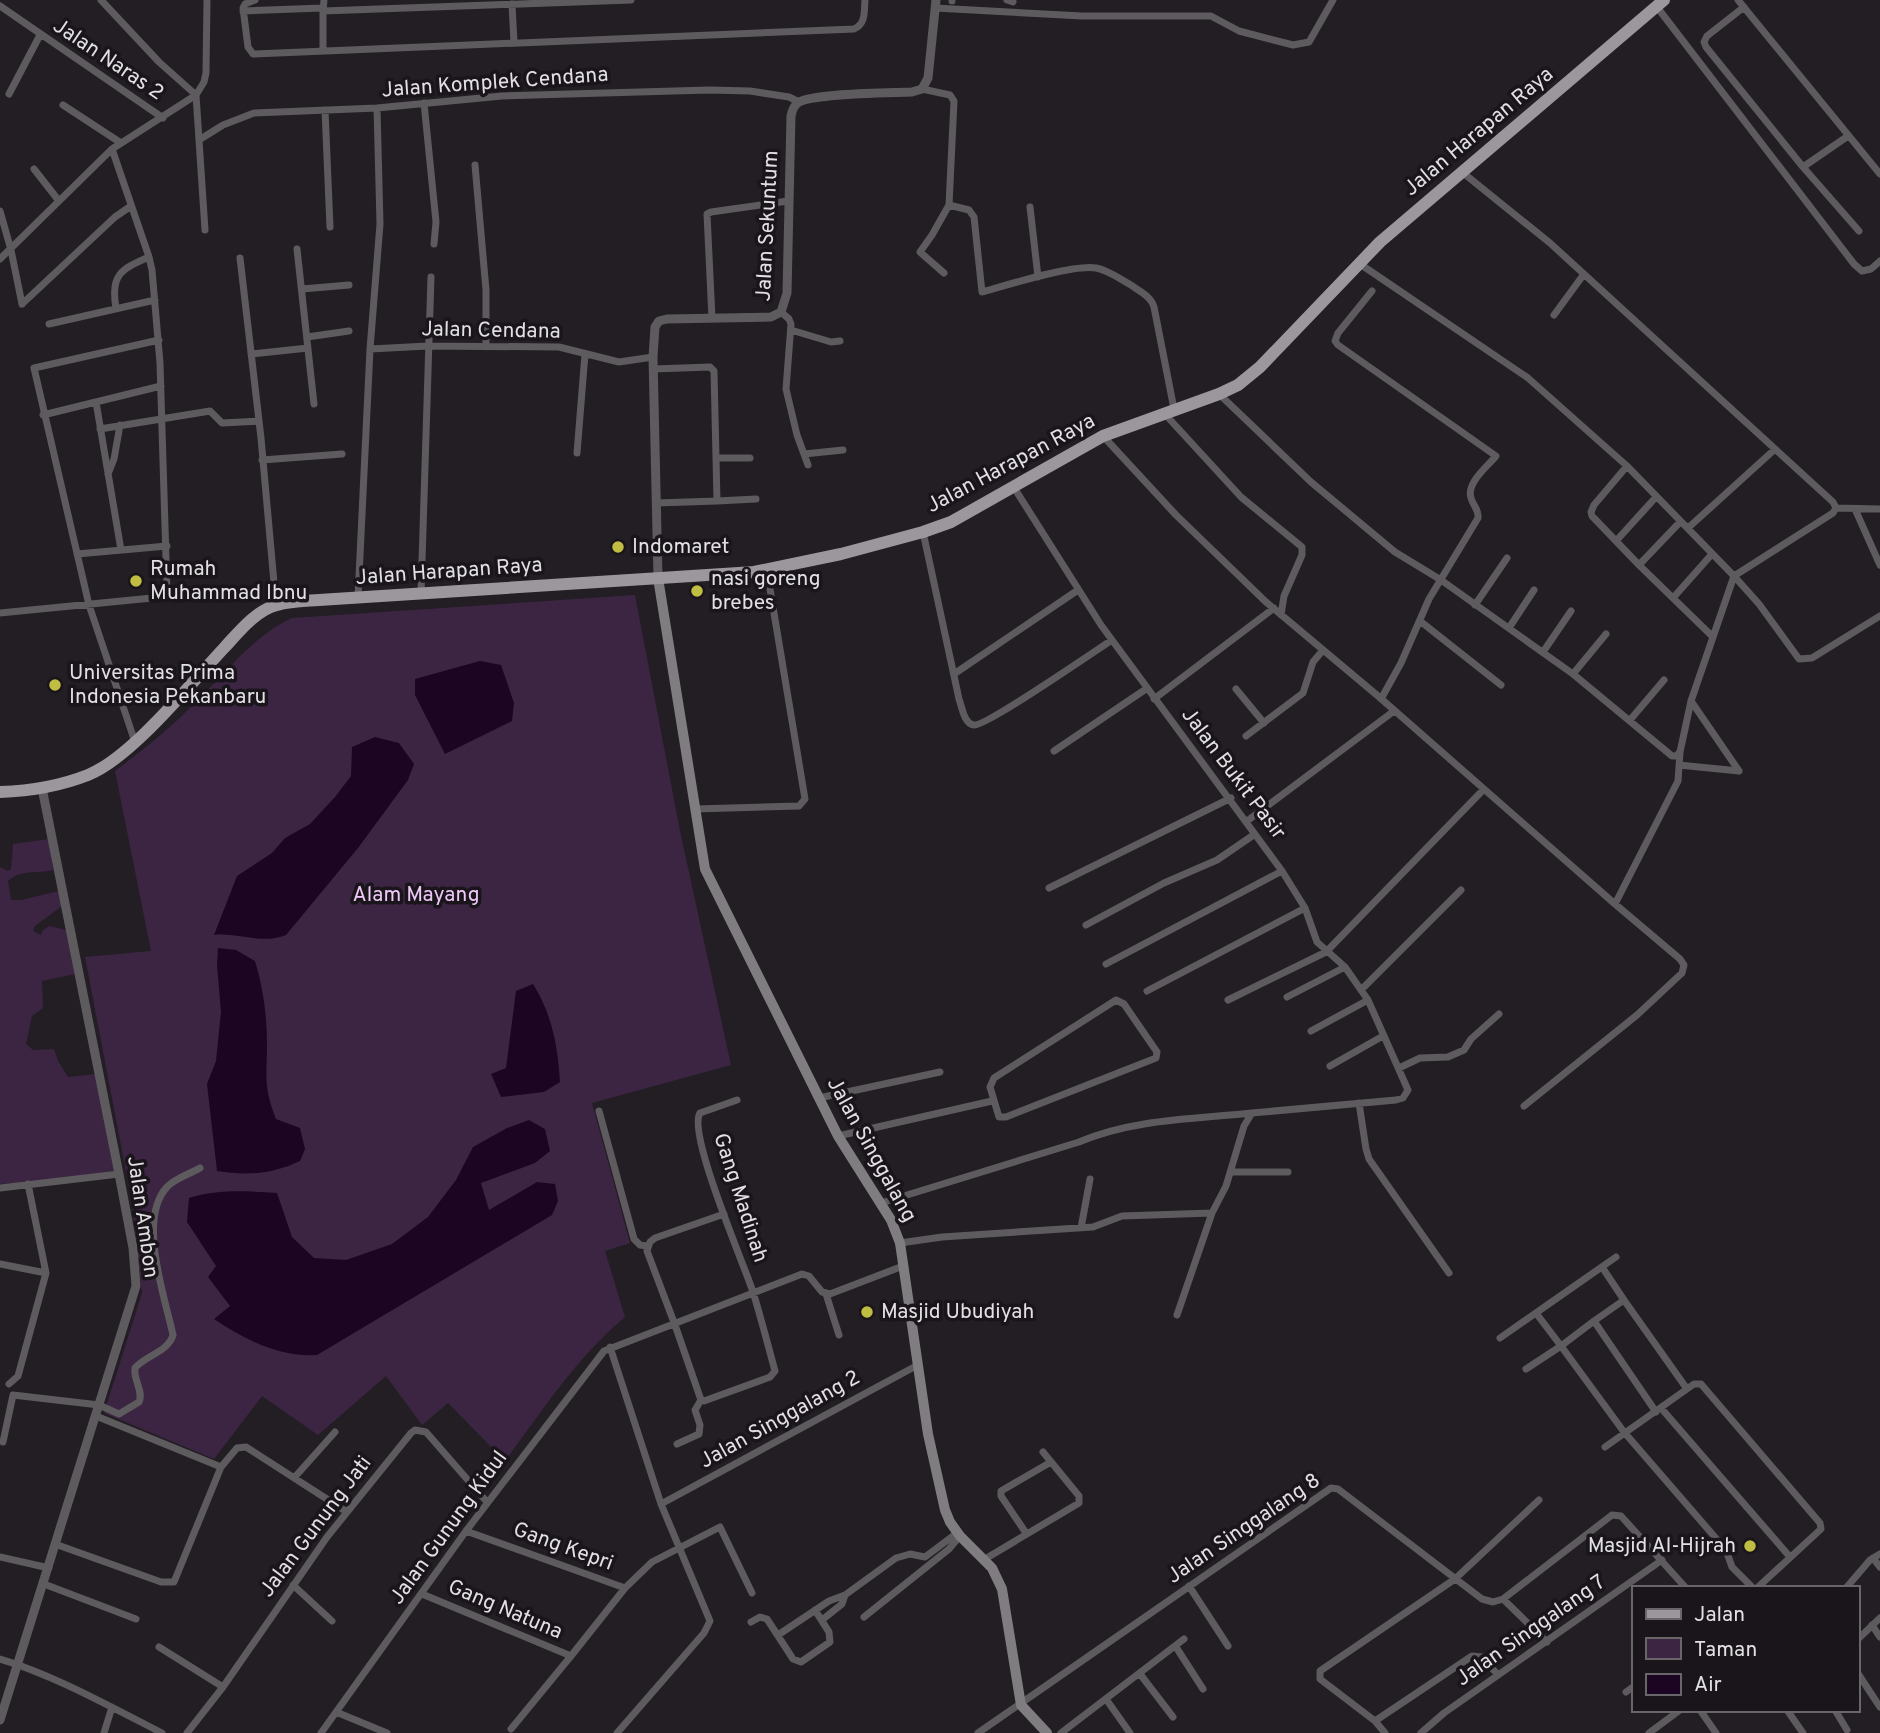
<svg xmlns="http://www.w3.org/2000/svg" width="1880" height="1733" viewBox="0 0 1880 1733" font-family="Overpass,sans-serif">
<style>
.green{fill:#3c2543}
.water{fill:#1c0522}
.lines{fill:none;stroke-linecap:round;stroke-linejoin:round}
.minor{stroke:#5d5b5e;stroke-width:7}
.tertiary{stroke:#5d5b5e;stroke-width:9}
.secondary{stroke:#807d81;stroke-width:10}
.primary{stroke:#9b979c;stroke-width:12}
.poi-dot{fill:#bfbe42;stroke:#19151a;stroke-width:2.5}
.labels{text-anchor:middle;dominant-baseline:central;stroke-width:7;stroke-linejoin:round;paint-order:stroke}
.street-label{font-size:21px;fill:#e2e0e3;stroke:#19151a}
.poi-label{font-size:21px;fill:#e2e0e3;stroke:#19151a;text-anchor:start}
.park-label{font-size:21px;fill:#eec8f8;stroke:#19151a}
</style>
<rect width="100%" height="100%" fill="#221e23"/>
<!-- green -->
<path class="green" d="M635,595L680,831L731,1065L592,1103L630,1243L605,1251L625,1317C577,1357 542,1411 505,1461L448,1403L422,1425L386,1376L318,1435L262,1396L214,1459L104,1413L142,1293L131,1198L85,957L151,951L115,771C144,749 173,726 198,700C227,672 254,635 292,618Z
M49,839L53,870C38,874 21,869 8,881L11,900H21L59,891L62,906L35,926L33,931L41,935L42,931L49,926L66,930L75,974L42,981L43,1008L32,1016L26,1044L33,1050L54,1049L58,1061L68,1077L96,1074L114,1171L64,1179L0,1184V867L8,871L11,869L13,844Z"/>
<!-- water -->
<path class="water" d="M480,661L501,665L514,703L512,721L445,754L415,695V679Z
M375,737L399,743L414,764L408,780L358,848L286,935C262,945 238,932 214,935L237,876L272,853L285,838L310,824L335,797L351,776L352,747Z
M218,948L236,950L255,961C263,987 267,1016 267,1043C267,1077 263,1086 276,1119L300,1128L305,1149L300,1161C272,1174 248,1176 217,1171L207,1084L216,1061L221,1012L217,965Z
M533,984C552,1014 558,1047 560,1082L544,1092L501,1097L491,1074L506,1068L516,991Z
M529,1120L545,1129L550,1151L535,1163L481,1183L489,1210L537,1182L555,1184L558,1201L552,1215L317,1355C280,1358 244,1339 214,1319L230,1306L208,1277L216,1266L187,1222L189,1198C217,1189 248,1191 277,1193L292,1237L314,1258L346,1260L392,1244L428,1217L456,1180L473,1147L507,1128Z"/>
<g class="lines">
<!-- minor -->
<path class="minor" d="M101,0L159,62L196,95L205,230
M255,0L245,4L243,8L248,47L253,54L854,29C866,24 864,12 865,0
M324,0L323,11L631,0
M1007,0L1013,2
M1738,0L1880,174
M952,1V0
M512,4L514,43
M0,6L163,118
M1657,7L1854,264L1862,271L1871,269L1880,261
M1744,7L1707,36L1704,42L1706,47L1803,167L1859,231
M935,8L1082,16H1211L1239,31L1293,45L1309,42L1333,0
M243,11L323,8
M323,51V11
M922,89L950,95L954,101L949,205L932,235L920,252L944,273
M9,94L40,35
M424,103L436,222L434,244
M63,105L121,143
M325,110L330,227
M199,140L223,125L254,113L377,108L502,96L709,90L750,91L789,97L799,102
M475,165L486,290V347
M1803,167L1848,136
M34,169L59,201
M1462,172L1550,243L1833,502L1836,508L1880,509
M949,205L969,210L974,217L982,292C1007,285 1074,264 1096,268C1108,270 1120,279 1131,285C1140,292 1151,296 1154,307L1174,409
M1030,207L1038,277
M0,211L11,250L22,304
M297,249L314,404
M240,258L261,438L276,605
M0,259L112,149L196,95L204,82L206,73L207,0
M1360,264L1528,378L1627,466L1734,576L1833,513L1836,508
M302,289L349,285
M1372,291L1338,333L1335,341L1338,345L1496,456C1488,466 1466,483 1471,498C1473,506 1479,509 1478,518L1429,599L1401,663L1381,699
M22,304L115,217L131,206
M116,308C110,275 121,269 149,257
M781,312L789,319L791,324L786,389L797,435L808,465
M1554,315L1584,274
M712,318L707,214L711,212L788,201
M49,324L155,300
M791,330L831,342L840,341
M307,337L349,331
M370,349L428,346L559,347L619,362L653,357
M251,354L308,348
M653,369L710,367L714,371L717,501L656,503
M1219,394L1311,482L1395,552L1441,580L1573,674L1672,756H1676L1680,752L1691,701L1734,576L1759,604L1799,659L1812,658L1880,616
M96,402L121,550
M1163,412L1241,497L1302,547V555L1284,596L1281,615
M43,415L161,386
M100,429L210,411L222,423L259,421
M1103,436L1176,515L1266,602L1378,696L1615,904L1678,781L1680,752
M577,453L585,354
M804,454L843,450
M716,458H750
M262,460L342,454
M1627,466L1594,505L1591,512L1592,516L1639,565L1713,637
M108,474L114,459L120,425
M1013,486L1101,625L1282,871L1305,908L1317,942L1345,967L1368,1000L1408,1090L1403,1098L1396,1100L1252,1113L1244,1126L1226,1186L1212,1213L1177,1315
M717,501L756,499
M1855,509L1880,565
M1688,528L1774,450
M923,532L959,699C962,707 964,724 974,725C985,727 1095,651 1112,640
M1616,541L1656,497
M77,554L167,546
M1639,565L1680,522
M167,575L213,568
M421,593L431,277
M358,597L370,349L380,224L377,108
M1673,598L1712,554
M1475,605L1507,558
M0,613L162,597L167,592L160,363L152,270L149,257L112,149
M1420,621L1501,685
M1509,628L1534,590
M1543,652L1571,611
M954,674L1078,590
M1573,674L1606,634
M1236,689L1264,723
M1154,699L1274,608
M1691,701L1739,771
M1630,720L1664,680
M1246,736L1303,693L1313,662L1323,650
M135,742L89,605L34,368L159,340
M1054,751L1146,689
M1679,765L1739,771
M695,809L799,806L805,799L767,571
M1247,821L1394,711
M1049,888L1231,798
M1086,925L1164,883L1217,860L1255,834
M1106,964L1282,871
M1361,990L1461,890
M1147,991L1305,908
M1287,997L1345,967
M1116,1000L1124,1004L1157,1052L1156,1058L1006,1117H999L990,1087L994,1078Z
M1228,1000L1326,952L1484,789
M1311,1031L1368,1000
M1330,1066L1383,1036
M1399,1068L1420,1058L1448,1057L1464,1050L1471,1039L1499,1014
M819,1098L940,1072
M1359,1103L1366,1149L1369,1159L1449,1273
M1524,1106L1637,1015L1682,973L1684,965L1680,959L1615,904
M599,1111L634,1239L640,1245L647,1246
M838,1136L992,1101
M1230,1172H1288
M0,1188L119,1174
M881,1203L1079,1142C1133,1119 1194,1119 1252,1113
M1081,1228L1090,1179
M900,1243L942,1237L1093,1227L1122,1216L1212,1213
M0,1264L46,1273
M1602,1267L1624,1300
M826,1294L839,1335
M1594,1321L1561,1346L1624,1432L1726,1550L1732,1567L1753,1588
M1500,1338L1616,1257
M610,1347L661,1504L710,1621L704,1633L617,1733
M1526,1369L1561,1346L1536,1313
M9,1384L18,1376L46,1273L28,1184
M13,1395L99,1405L119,1414L139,1402C144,1391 133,1380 135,1368C146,1355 168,1352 173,1335C165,1297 137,1219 167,1187C175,1178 190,1174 200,1168
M701,1400L704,1401L770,1377L775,1371C768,1345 761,1318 753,1292C744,1264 687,1133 700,1113L737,1100
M701,1400L675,1325L647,1251L650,1242L655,1238L724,1214
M1661,1408L1790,1557
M1656,1412L1594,1321L1624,1300L1687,1389
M96,1416L221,1467L237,1448L246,1447L347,1512
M3,1442L13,1395
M677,1444L699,1434L700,1425L695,1410L701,1400
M1605,1447L1694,1384H1701L1820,1523L1821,1529L1757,1588
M294,1478L335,1432
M661,1504L916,1366
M466,1531L625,1588L652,1562L720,1527L752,1593
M1026,1533L1001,1496V1491L1051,1462
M55,1544L161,1582H174L221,1467
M0,1557L49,1568
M1873,1558L1880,1567
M985,1559L1079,1503V1496L1043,1452
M44,1584L136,1619
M293,1585L332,1621
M1189,1586L1228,1646
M1846,1588L1870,1560L1880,1554
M422,1594L571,1656L625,1588
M1503,1599L1547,1642
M864,1617L949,1549L960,1536
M822,1620L842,1604L845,1595
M751,1622L760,1617L767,1619L793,1659L801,1662L830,1642L829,1632L815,1610
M1872,1625L1880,1637
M778,1635L829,1601L845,1595L896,1558L910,1554L925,1557L957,1533
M1857,1640L1880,1618
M159,1647L223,1687
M1176,1647L1203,1689
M0,1659C52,1674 113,1708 162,1733
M1857,1672L1880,1707
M1140,1674L1173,1717
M1626,1692L1633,1687
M1106,1699L1130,1733
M1700,1710L1716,1733
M1787,1710L1803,1733
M1835,1710L1847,1730
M336,1712L387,1733
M1375,1721L1472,1656L1482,1657L1498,1675
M511,1729L571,1656
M104,1733L112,1707
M187,1733L223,1687L327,1537L411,1433L415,1430L426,1432L487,1502
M321,1733L466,1531L604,1351L802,1274L809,1276L822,1292L830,1294L903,1266
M978,1733L1331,1488L1338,1489L1482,1599L1493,1602L1503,1599L1612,1515L1621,1516L1686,1588
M1061,1733L1184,1639
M1385,1733L1375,1721L1320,1679V1671L1455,1579L1539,1500
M1421,1733L1444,1713L1662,1560
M1649,1733L1680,1710"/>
<!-- tertiary -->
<path class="tertiary" d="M658,578L653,357L655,327L659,321L667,319L771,317L781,312L787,293L791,116C792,111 794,105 799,102C817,93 888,93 912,92L922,89L928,78L936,0
M0,1720L136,1286L133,1248L119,1174L42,788"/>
<!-- secondary -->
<path class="secondary" d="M658,578L705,869L838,1136L891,1220L900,1243L928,1434L945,1510L950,1522L960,1536L992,1568L1002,1589L1021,1705L1047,1733"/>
<!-- primary -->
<path class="primary" d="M0,792C30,791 60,786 88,775C132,757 190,684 224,648C238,633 256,610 277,605C290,601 306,601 319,600L754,572L841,554L923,532L951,522L1103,436L1219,394L1238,385L1260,367L1380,242L1664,0"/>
</g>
<!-- markers -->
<g class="poi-dot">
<circle cx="618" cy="547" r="7"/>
<circle cx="136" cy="581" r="7"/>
<circle cx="697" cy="591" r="7"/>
<circle cx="55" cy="685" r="7"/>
<circle cx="867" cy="1312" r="7"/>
<circle cx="1750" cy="1546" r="7"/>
</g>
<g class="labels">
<!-- street labels -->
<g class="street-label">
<text transform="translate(108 60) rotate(34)">Jalan Naras 2</text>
<text transform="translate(495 83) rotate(-4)">Jalan Komplek Cendana</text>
<text transform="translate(1479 132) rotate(-40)">Jalan Harapan Raya</text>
<text transform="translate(768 226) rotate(-87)">Jalan Sekuntum</text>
<text transform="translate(491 331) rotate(1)">Jalan Cendana</text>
<text transform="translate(1011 464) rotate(-28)">Jalan Harapan Raya</text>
<text transform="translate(449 572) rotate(-4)">Jalan Harapan Raya</text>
<text transform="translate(1233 774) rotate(53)">Jalan Bukit Pasir</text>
<text transform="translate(871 1150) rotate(61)">Jalan Singgalang</text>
<text transform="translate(740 1198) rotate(72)">Gang Madinah</text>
<text transform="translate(142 1217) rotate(82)">Jalan Ambon</text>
<text transform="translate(780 1420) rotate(-29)">Jalan Singgalang 2</text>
<text transform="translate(316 1527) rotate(-53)">Jalan Gunung Jati</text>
<text transform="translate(449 1528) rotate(-54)">Jalan Gunung Kidul</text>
<text transform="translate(1244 1529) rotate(-34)">Jalan Singgalang 8</text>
<text transform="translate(563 1547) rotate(20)">Gang Kepri</text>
<text transform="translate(505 1610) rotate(23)">Gang Natuna</text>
<text transform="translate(1531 1631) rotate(-35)">Jalan Singgalang 7</text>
</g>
<!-- poi labels -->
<g class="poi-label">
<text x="632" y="547">Indomaret</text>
<text x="150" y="569">Rumah<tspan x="150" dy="24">Muhammad Ibnu</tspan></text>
<text x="711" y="579">nasi goreng<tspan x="711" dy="24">brebes</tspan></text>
<text x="69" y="673">Universitas Prima<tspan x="69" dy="24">Indonesia Pekanbaru</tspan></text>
<text x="881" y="1312">Masjid Ubudiyah</text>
<text x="1736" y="1546" text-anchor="end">Masjid Al-Hijrah</text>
</g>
<!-- park labels -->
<g class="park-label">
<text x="416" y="895">Alam Mayang</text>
</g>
</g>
<!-- legend -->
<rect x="1632" y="1586" width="228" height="126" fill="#19151a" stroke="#69666a" stroke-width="2"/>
<rect x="1646" y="1609" width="35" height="10" fill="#9b979c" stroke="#69666a" stroke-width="2"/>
<text x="1694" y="1621" font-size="21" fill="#e2e0e3">Jalan</text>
<rect x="1646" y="1638" width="35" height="21" fill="#3c2543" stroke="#69666a" stroke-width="2"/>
<text x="1694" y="1656" font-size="21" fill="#e2e0e3">Taman</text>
<rect x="1646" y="1674" width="35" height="21" fill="#1c0522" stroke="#69666a" stroke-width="2"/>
<text x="1694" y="1691" font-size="21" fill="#e2e0e3">Air</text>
</svg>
